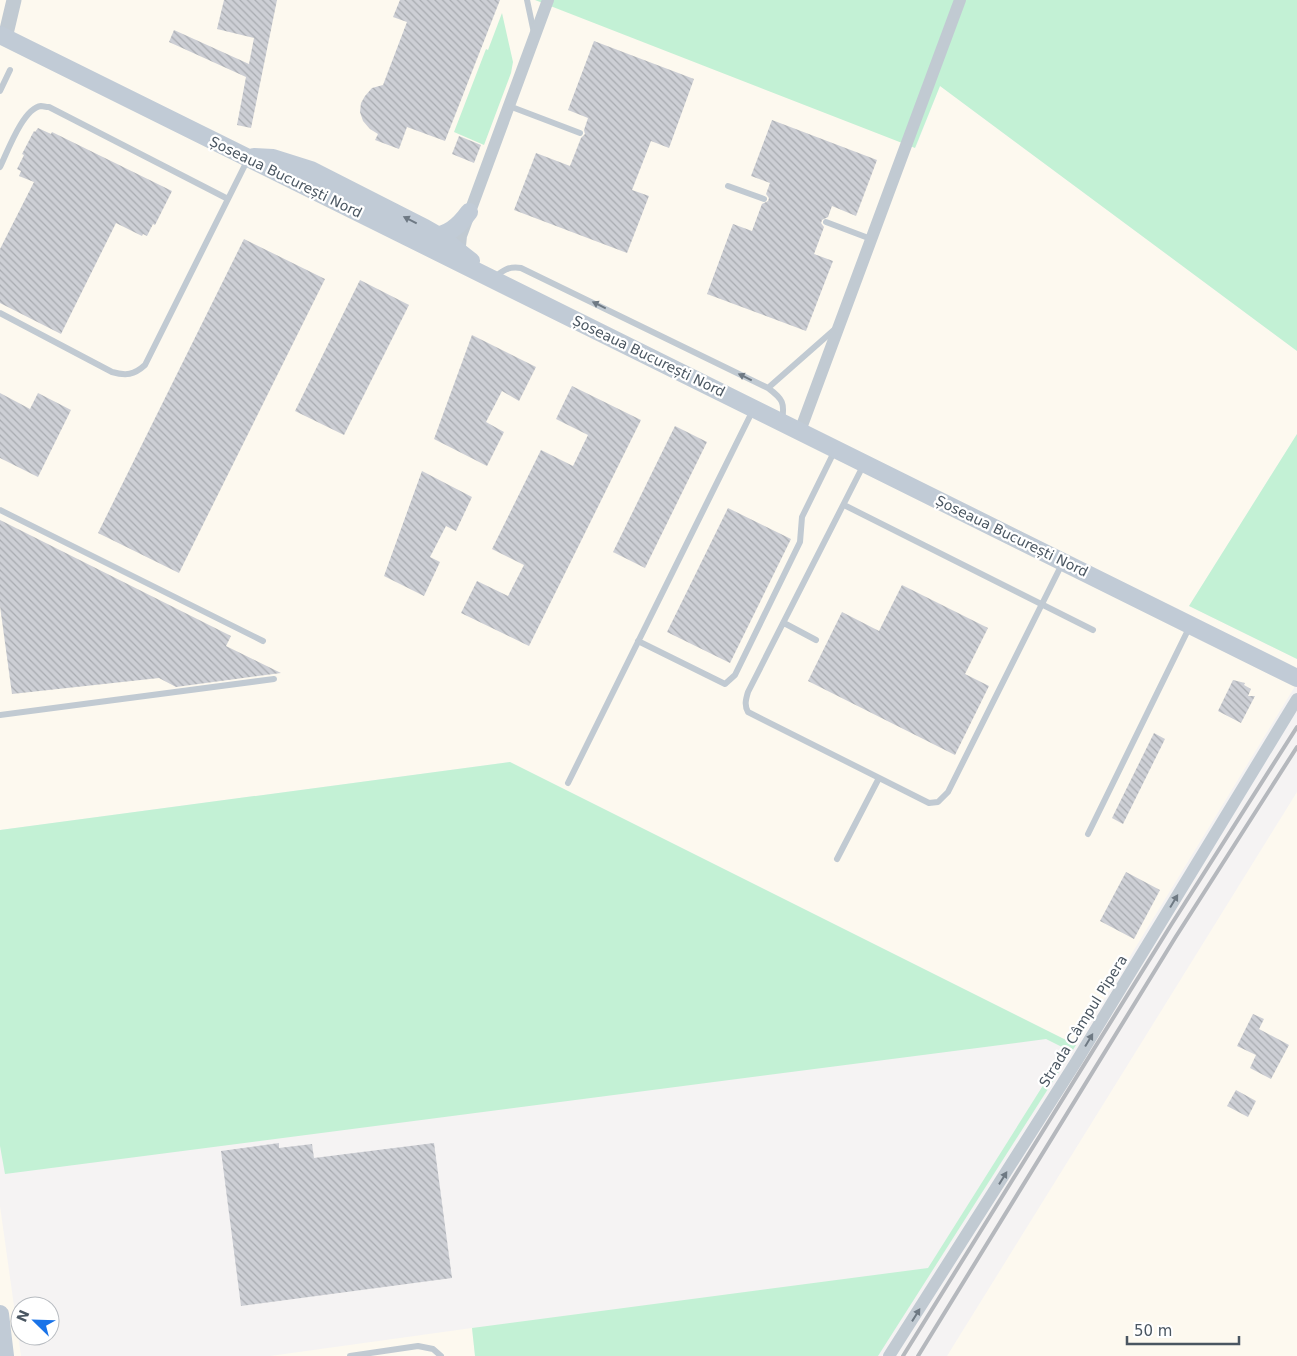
<svg xmlns="http://www.w3.org/2000/svg" width="1297" height="1356" viewBox="0 0 1297 1356" font-family="'DejaVu Sans',sans-serif">
<style>
.commercial{fill:#fdf9ef}
.green{fill:#c3f1d5}
.building{fill:url(#building-back-hatch)}
.lines{fill:none;stroke-linecap:round;stroke-linejoin:round}
.service{stroke:#c1cad2;stroke-width:6}
.minor{stroke:#c1cad2;stroke-width:12}
.tertiary{stroke:#c1cad2;stroke-width:15}
.secondary{stroke:#c1cbd6;stroke-width:18}
.rail{stroke:#b5b8bd;stroke-width:4}
.oneway{fill:#6e7984}
.oneway2{fill:#6e7983}
.labels{text-anchor:middle;dominant-baseline:central;stroke-width:4.5;stroke-linejoin:round;paint-order:stroke}
.street-label{font-size:14px;fill:#4a5661;stroke:#fff}
</style>
<defs>
<pattern id="building-back-hatch" width="6" height="6" patternUnits="userSpaceOnUse" patternTransform="scale(1.25)"><rect width="6" height="6" fill="#cdcfd5"/><path d="M-1 5l2 2M0 0l6 6M5-1l2 2" fill="none" stroke="#a8abb0"/></pattern>
</defs>
<rect width="100%" height="100%" fill="#f5f3f3"/>
<!-- commercial -->
<path class="commercial" d="M0,0H548L916,147L940,86L1297,351V434L1189,606L1297,659V683L1076,1045L510,762L0,830Z
M1297,792V1356H947Z
M0,1206L21,1356H0Z
M472,1328L475,1356H270Z"/>
<!-- green -->
<path class="green" d="M535,0H1297V351L940,86L915,148Z
M502,13L513,62L511,73L484,145L454,132L486,49L488,50Z
M1297,434V659L1189,606Z
M510,762L1076,1045L878,1356H475L472,1328L928,1268L1066,1049L1046,1039L5,1174L0,1146V830Z"/>
<!-- building -->
<path class="building" d="M224,0H277L251,128L237,125L246,77L169,42L174,30L249,64L254,38L217,29Z
M400,0H500L445,141L407,127L399,149L375,140L378,134L370,129L363,121L360,112L361,103L365,96L372,88L383,85L407,22L393,17Z
M594,41L694,79L669,148L651,141L632,190L649,196L627,253L514,210L536,153L570,166L581,138L585,134L584,130L588,118L568,110Z
M772,120L877,160L856,216L832,206L828,217L822,220L821,223L824,227L814,254L833,261L806,331L707,294L733,224L752,231L762,204L768,201L769,198L766,194L770,183L751,176Z
M38,128L51,134L52,132L172,191L155,225L153,224L147,236L143,234L142,236L116,223L61,334L0,303V249L34,182L19,176L21,171L17,169L24,155L22,154L34,131L35,132Z
M459,136L481,145L474,163L452,154Z
M244,239L325,279L179,573L98,533Z
M360,280L409,305L344,435L295,411Z
M472,335L536,367L519,401L502,391L486,422L504,432L487,466L434,439Z
M572,386L641,420L529,646L461,613L477,581L508,596L524,565L492,549L541,450L573,466L588,435L556,419Z
M0,393L30,409L38,393L71,410L38,477L0,458Z
M675,426L707,442L645,568L613,552Z
M422,471L472,497L456,531L446,526L430,557L440,562L424,596L384,576Z
M728,508L791,539L730,663L667,632Z
M0,520L231,636L226,646L281,673L176,687L159,678L12,694L0,606Z
M902,585L988,628L965,674L989,686L955,755L808,681L842,612L879,631Z
M1233,680L1245,683L1244,685L1251,689L1248,696H1255L1241,723L1218,711Z
M1154,733L1165,739L1123,824L1112,818Z
M1126,872L1160,890L1134,939L1100,921Z
M1253,1014L1264,1019L1259,1029L1289,1045L1271,1079L1250,1068L1256,1055L1237,1046Z
M1236,1090L1256,1101L1248,1117L1227,1106Z
M279,1143V1148L312,1144L314,1158L434,1143L452,1278L241,1306L221,1151Z"/>
<g class="lines">
<!-- service -->
<path class="service" d="M527,0L534,33
M0,91L10,70
M509,106L580,133
M0,167C7,153 23,108 41,106C43,106 46,107 49,107L228,199
M728,186L764,199
M826,222L871,239
M494,278C503,270 509,266 521,268L768,388C783,399 785,403 782,421
M0,313L112,372C126,376 134,375 145,365L248,159
M768,388L835,329
M864,464L748,692C746,699 744,705 748,712L929,803L938,802L948,792L1063,562
M844,505L1093,630
M0,510L263,641
M784,623L816,640
M638,641L725,684L735,675L800,542L802,517L835,450
M0,715L274,679
M568,783L753,410
M1088,834L1190,626
M837,859L879,778
M350,1356L418,1346L433,1349L441,1356"/>
<!-- minor -->
<path class="minor" d="M462,258L460,246L461,236L548,0
M800,431L960,0
M889,1356L1076,1062L1297,699"/>
<!-- tertiary -->
<path class="tertiary" d="M5,38L14,0"/>
<!-- secondary -->
<path class="secondary" d="M0,35L1297,678
M254,157L273,158L311,170L425,228L439,236L471,261
M430,237C448,235 458,227 469,212
M0,1314L5,1356"/>
<!-- rail -->
<path class="rail" d="M903,1356L1171,925L1297,727
M918,1356L1175,938L1297,747"/>
</g>
<!-- one-way arrows -->
<defs><path id="oneway-solid" d="M-6-.8H1V-3.2L6.5 0L1 3.2V.8H-6Z" transform="scale(1.25)"/></defs>
<use class="oneway" href="#oneway-solid" transform="translate(410 220) rotate(-153)"/>
<g class="oneway2">
<use href="#oneway-solid" transform="translate(599 305) rotate(-154)"/>
<use href="#oneway-solid" transform="translate(745 377) rotate(-154)"/>
<use href="#oneway-solid" transform="translate(1174 901) rotate(-59)"/>
<use href="#oneway-solid" transform="translate(1089 1040) rotate(-59)"/>
<use href="#oneway-solid" transform="translate(1003 1178) rotate(-58)"/>
<use href="#oneway-solid" transform="translate(916 1315) rotate(-58)"/>
</g>
<g class="labels">
<!-- street labels -->
<g class="street-label">
<text transform="translate(286 177) rotate(26)">Șoseaua București Nord</text>
<text transform="translate(649 356) rotate(26)">Șoseaua București Nord</text>
<text transform="translate(1012 536) rotate(26)">Șoseaua București Nord</text>
<text transform="translate(1083 1021) rotate(-58)">Strada Câmpul Pipera</text>
</g>
</g>
<!-- north arrow -->
<g transform="translate(35 1321) rotate(293)"><circle r="24" fill="#ffffff" stroke="#b7bbc0"/>
<path d="M0-4L9 19L0 12L-9 19Z" fill="#1a73e8"/>
<text y="-8" font-size="14" font-weight="bold" text-anchor="middle" fill="#4a5661">N</text>
</g>
<!-- scale -->
<path d="M1127 1336v8h112v-8" fill="none" stroke="#4a5661" stroke-width="2.5"/>
<text x="1134" y="1336" font-size="15" fill="#4a5661" stroke="#ffffff" stroke-width="4" paint-order="stroke">50 m</text>
</svg>
